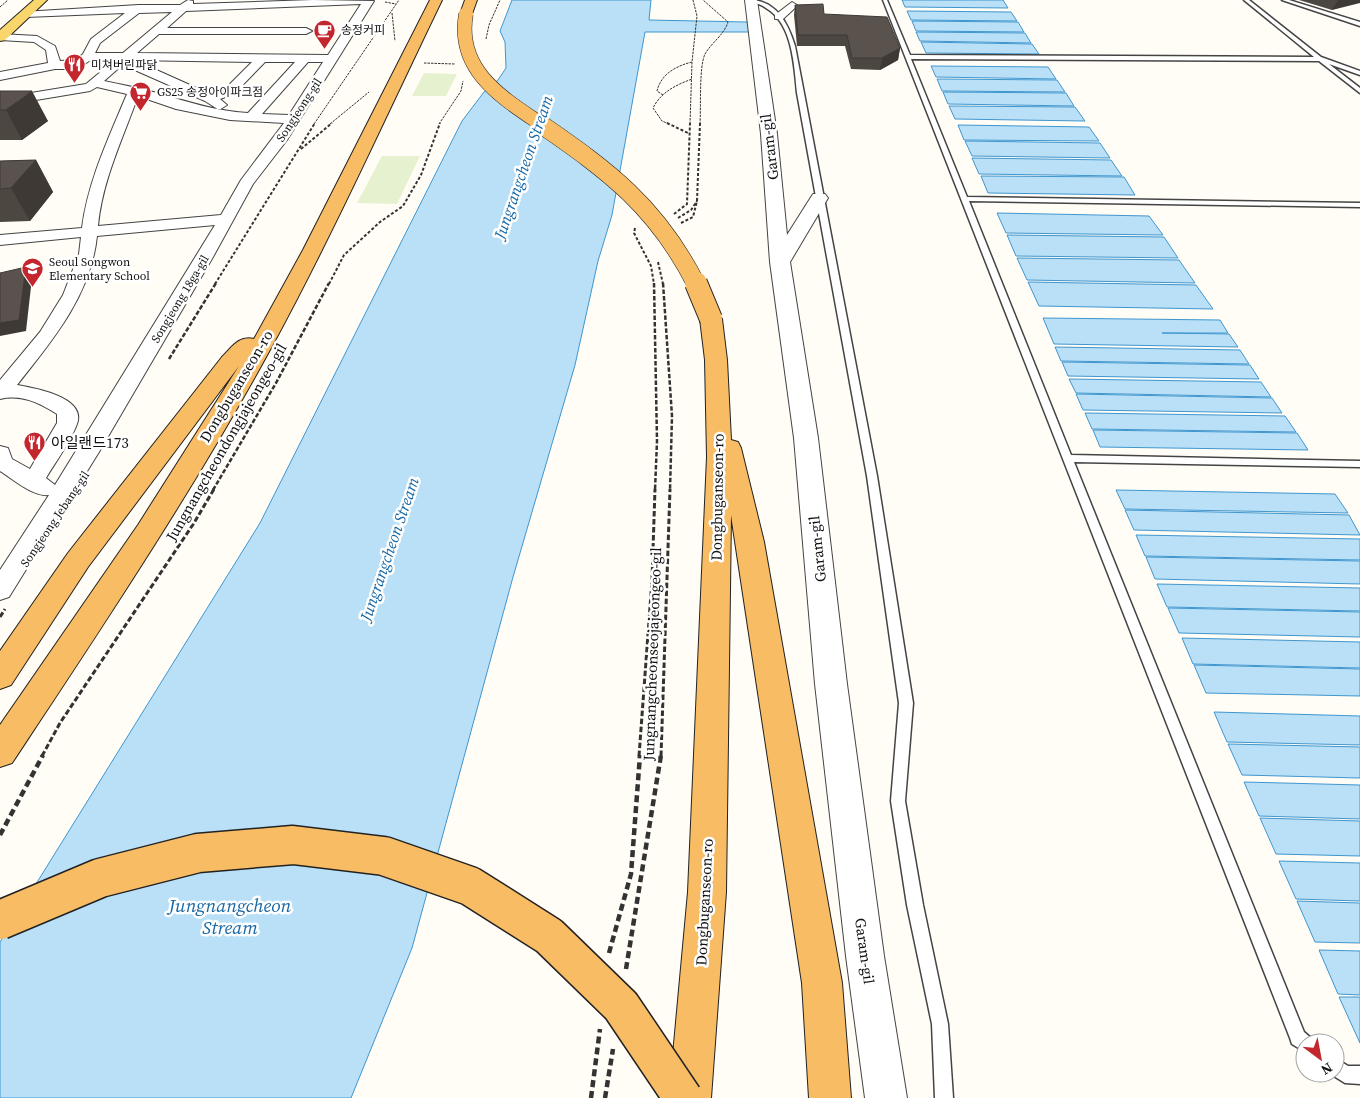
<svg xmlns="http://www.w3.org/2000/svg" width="1360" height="1098" viewBox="0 0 1360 1098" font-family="'Source Serif 4','Noto Sans KR',serif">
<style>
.pitch{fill:#e6f2cf}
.water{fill:#b9e0f7;stroke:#3f96cf}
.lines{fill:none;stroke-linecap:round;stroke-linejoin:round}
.service-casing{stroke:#444;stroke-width:3}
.minor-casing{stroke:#444;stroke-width:2}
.tertiary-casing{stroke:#444;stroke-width:2}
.primary-casing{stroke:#222;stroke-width:2}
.trunk-casing{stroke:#222;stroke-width:2}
.path-far4{stroke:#333;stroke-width:1;stroke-dasharray:2.5 1;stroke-linecap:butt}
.path-far3{stroke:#333;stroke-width:2;stroke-dasharray:3 2;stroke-linecap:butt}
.path-far2{stroke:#333;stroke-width:2.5;stroke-dasharray:4.5 2;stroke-linecap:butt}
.path-far1{stroke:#333;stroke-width:3;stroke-dasharray:5.5 2.5;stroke-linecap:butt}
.path{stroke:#333;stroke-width:4.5;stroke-dasharray:7 4;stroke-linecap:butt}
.service{fill:#fff;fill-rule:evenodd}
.minor{fill:#fff;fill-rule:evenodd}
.tertiary{fill:#fff;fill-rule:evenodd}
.primary{fill:#f9d66b;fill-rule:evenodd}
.trunk{fill:#f7bc64;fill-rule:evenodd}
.trunk-bridge-far3-casing{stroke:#222;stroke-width:15;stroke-linecap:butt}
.trunk-bridge-far2-casing{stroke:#222;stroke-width:19;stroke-linecap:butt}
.trunk-bridge-far1-casing{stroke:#222;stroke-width:24;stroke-linecap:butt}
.trunk-bridge-casing{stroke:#222;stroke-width:41;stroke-linecap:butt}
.trunk-bridge-far3{stroke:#f7bc64;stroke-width:14}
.trunk-bridge-far2{stroke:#f7bc64;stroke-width:18}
.trunk-bridge-far1{stroke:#f7bc64;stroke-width:22}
.trunk-bridge{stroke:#f7bc64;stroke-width:38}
.wall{fill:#4d4742}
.shaded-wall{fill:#3f3936}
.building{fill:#5a524d;stroke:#3f3936}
.labels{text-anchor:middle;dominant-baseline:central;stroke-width:5;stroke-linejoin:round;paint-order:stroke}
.far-poi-label{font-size:12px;fill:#111;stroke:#fff;text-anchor:start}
.far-street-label{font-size:12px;fill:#111;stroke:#fff}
.street-label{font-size:15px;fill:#111;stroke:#fff}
.poi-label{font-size:15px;fill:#111;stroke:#fff;text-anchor:start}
.water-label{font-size:16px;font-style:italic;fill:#1768a6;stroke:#fff}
.near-water-label{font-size:19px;font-style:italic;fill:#1768a6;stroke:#fff}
</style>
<rect width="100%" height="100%" fill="#fffdf5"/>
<!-- pitch -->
<path class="pitch" d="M424,73L457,74L446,96H412Z
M382,156H420L397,204L357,203Z"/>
<!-- water -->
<path class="water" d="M512,0H651L649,20L747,22L750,32H645L612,215L598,261L575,365L513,577L412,948L351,1098H0V942L260,523L462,121L484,92L498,80L506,68L505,42L500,31Z
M902,0H1003L1008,8L905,7Z
M907,11L1011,12L1017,21L911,20Z
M912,21L1018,22L1024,32L916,31Z
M916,32L1025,33L1031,43L920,41Z
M921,42L1032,44L1039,54L926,53Z
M931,66L1048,67L1056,79L936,77Z
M937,79L1057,80L1065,92L942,91Z
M943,92L1066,93L1074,106L948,104Z
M949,106L1075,107L1085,121L955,119Z
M958,125L1089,127L1099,141L964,140Z
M965,141L1100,143L1110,158L972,156Z
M972,158L1111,160L1122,176L979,174Z
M981,176L1124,177L1135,195L988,193Z
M997,213L1149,216L1163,235L1006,233Z
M1007,235L1164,237L1178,258L1016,256Z
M1017,258L1179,260L1195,283L1027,280Z
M1028,282L1196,285L1213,309L1039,306Z
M1043,318L1220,320L1228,333H1162L1229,334L1238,347L1054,344Z
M1055,347L1240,350L1249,364L1061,361Z
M1062,362L1250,365L1259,379L1068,376Z
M1069,379L1261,382L1271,397L1076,393Z
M1076,394L1272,398L1282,413L1083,410Z
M1085,413L1285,416L1296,432L1092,429Z
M1093,430L1297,433L1308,450L1100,447Z
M1116,490L1335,494L1348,513L1125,509Z
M1125,510L1349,515L1360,535L1134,530Z
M1136,535L1360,539V560L1145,556Z
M1146,557L1360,561V584L1155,579Z
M1157,584L1360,588V611L1167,607Z
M1168,608L1360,612V637L1179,633Z
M1182,638L1360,642V668L1193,664Z
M1194,665L1360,669V696L1206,693Z
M1214,712L1360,716V745L1227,742Z
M1228,744L1360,747V778L1242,775Z
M1244,782L1360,785V819L1259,816Z
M1260,818L1360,821V856L1276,854Z
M1279,861L1360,863V901L1296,899Z
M1297,901L1360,903V943L1315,942Z
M1319,950L1360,951V995L1338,994Z
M1339,997H1360V1043Z"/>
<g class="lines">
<defs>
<path id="service" d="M749,0C776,0 788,23 795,46L877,476L913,703L905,801L923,905L948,1024L953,1098H935L932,1024L907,905L891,801L899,703L867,476L797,93C794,65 793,24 766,8C761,4 754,3 749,0Z
M883,0H887L910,55L1314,57L1244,0H1249L1321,57L1360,71V75L1329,64L1360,88V93L1319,61L911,59L967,197L1360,203V207L969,201L1071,455L1360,461V467L1074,462L1304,1032L1311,1038L1313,1043H1305V1052L1292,1044L1290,1038Z
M1282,0H1289L1360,22V26Z
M1335,1058L1348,1066H1360V1084L1345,1083L1329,1073H1335Z"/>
<path id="minor" d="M188,0L193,1V4L313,0L374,1L287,140L253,184L213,257L99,452L9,597L0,600V570L49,495C33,497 13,479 0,471V446L8,448L12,459L30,469L57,423V414C38,402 21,394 0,399V380L40,332L63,295L79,254L81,237L0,245V235L82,228C88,181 109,137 127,94L97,87L90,91L0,106V98L86,84L115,60H91L76,69H55L0,80V72L48,63L46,50L34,42L0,40V34L37,36L55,46L60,61L76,60L83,54L91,39L125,13L26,17L22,16V12L139,5H180ZM361,4L328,55L137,53L159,34H306L312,31L306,28H167L186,11ZM172,12L123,53H95L100,43L139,13ZM129,60L252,62L226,88L210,94L143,64L123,65ZM265,62H295L248,113C215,111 189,102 157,93C140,88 122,85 104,81L120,67L122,71H137L205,101L219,110L227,105L220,99L234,94ZM308,62H323L289,115L262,114ZM138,96L176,109L230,120L284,123L241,180L221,215L98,226C102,181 123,138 138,96ZM215,225L55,485L46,478C56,461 70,443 77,424C87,397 34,388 17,385C52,341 91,295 97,236Z
M792,2L797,5L796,7L783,19H775V15Z"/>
<path id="tertiary" d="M745,0H757L777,134L787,235L813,194H825L828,198L790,262L818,438L847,684L884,956L907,1098H865L846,956L815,684L794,438L770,262L761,134Z"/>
<path id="primary" d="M34,0H47L5,40L0,41V30Z"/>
<path id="trunk" d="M430,0H442C386,116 333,234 271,348C193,491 102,627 12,763L0,767V725L138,525L239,366L88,567L11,685L0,689V651L68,553L222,357C232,347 239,335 254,339L303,250Z
M465,0H477L472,14L466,18L460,14Z
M711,313L718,315L722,319L727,360L731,440L738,442L741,448L764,542L842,983L851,1098H809L802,983L731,515L726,892L711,1098H669L688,892L707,457L705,360L700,319L704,315Z"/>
</defs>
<!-- service casing -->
<use href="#service" class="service-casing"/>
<!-- minor casing -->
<use href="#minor" class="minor-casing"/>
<!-- tertiary casing -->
<use href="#tertiary" class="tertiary-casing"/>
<!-- primary casing -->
<use href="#primary" class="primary-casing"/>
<!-- trunk casing -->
<use href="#trunk" class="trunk-casing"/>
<!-- path-far4 -->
<path class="path-far4" d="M385,2L396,4
M0,7L8,0
M392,13L395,41
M486,39L489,25L500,0
M424,63L455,64
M663,95L657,91C661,74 676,66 692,62
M314,124L399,0
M330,124L369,92
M439,124L461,91L463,81
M669,124L662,121L653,108C661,92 676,85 692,79
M690,124L692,62L697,16L693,0
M700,124C701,108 699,66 705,54C712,42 724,35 728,22L703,0"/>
<!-- path-far3 -->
<path class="path-far3" d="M667,123L690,134
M301,149L332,123
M674,214L687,204L690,123
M678,218L691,210L697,201
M681,223L693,217L697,201L700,123
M635,228L634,233L651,266L654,284
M658,262L663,284
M215,284L315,123
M329,284L344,255L380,222L403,206L421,175L440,123"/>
<!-- path-far2 -->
<path class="path-far2" d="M654,283L657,441L655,490
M663,283L672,416L670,490
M169,359L216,283
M213,490L276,383L329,283"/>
<!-- path-far1 -->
<path class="path-far1" d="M0,617L5,609
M42,756L60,723L194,523L214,489
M639,756L652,580L655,489
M661,756L670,489"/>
<!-- path -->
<path class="path" d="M0,835L43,755
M609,953L631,874L640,755
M626,969L661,755
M591,1098L600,1029
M605,1098L613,1049"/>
<!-- service -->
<use href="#service" class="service"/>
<!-- minor -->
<use href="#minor" class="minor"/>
<!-- tertiary -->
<use href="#tertiary" class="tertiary"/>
<!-- primary -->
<use href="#primary" class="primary"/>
<!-- trunk -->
<use href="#trunk" class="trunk"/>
<defs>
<path id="trunk-bridge-far3" d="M466,14C456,70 501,97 541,124"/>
<path id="trunk-bridge-far2" d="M539,123C609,171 657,207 696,284"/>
<path id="trunk-bridge-far1" d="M696,283L711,319"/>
<path id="trunk-bridge" d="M0,920L100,878L198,853L293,845L384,856L470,886L549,936L621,1006L683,1098"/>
</defs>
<!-- trunk-bridge-far3 casing -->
<use href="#trunk-bridge-far3" class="trunk-bridge-far3-casing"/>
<!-- trunk-bridge-far2 casing -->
<use href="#trunk-bridge-far2" class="trunk-bridge-far2-casing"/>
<!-- trunk-bridge-far1 casing -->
<use href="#trunk-bridge-far1" class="trunk-bridge-far1-casing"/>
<!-- trunk-bridge casing -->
<use href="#trunk-bridge" class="trunk-bridge-casing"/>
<!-- trunk-bridge-far3 -->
<use href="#trunk-bridge-far3" class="trunk-bridge-far3"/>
<!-- trunk-bridge-far2 -->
<use href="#trunk-bridge-far2" class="trunk-bridge-far2"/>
<!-- trunk-bridge-far1 -->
<use href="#trunk-bridge-far1" class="trunk-bridge-far1"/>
<!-- trunk-bridge -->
<use href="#trunk-bridge" class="trunk-bridge"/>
</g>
<!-- wall -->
<path class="wall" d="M1299,0H1360L1332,10Z
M795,5L900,48L898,60L880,70L851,69L845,46H797L794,15Z
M0,91L48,121L22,140H0Z
M36,160L53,192L30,221L0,222V161Z"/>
<!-- shaded-wall -->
<path class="shaded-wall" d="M1338,0H1360V3L1332,10Z
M900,48L898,60L880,70L882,58Z
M32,91L48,121L22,140L6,110Z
M36,160L53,192L30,221L11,188Z
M26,267L32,278L26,331L0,336V323Z"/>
<!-- building -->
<path class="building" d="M823,4L824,14L887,17L900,48L882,58H852L847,35H798L795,5Z
M0,91H32L6,110H0Z
M36,160L11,188L0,189V161Z
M26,267L19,320L0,323V273Z"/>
<!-- icons -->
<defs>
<symbol id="cafe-pin" viewBox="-11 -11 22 30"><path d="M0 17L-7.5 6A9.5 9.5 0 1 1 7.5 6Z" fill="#c4262e" stroke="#fff"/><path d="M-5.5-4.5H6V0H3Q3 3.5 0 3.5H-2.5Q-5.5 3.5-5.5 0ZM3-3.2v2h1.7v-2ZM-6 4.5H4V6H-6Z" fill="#fff"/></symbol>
<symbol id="restaurant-pin" viewBox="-11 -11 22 30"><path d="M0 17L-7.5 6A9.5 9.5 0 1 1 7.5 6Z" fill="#c4262e" stroke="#fff"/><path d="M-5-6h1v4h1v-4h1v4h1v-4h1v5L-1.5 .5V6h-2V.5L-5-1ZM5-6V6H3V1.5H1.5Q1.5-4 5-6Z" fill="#fff"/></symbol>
<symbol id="supermarket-pin" viewBox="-11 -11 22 30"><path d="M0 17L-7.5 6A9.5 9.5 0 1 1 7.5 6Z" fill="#c4262e" stroke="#fff"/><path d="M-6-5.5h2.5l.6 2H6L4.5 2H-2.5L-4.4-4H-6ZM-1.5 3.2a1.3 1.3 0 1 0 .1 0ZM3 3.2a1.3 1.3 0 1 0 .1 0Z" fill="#fff"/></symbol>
<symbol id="school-pin" viewBox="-11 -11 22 30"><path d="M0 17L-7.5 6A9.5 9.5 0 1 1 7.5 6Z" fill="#c4262e" stroke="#fff"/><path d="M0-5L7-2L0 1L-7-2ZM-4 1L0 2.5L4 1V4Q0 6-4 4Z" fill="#fff"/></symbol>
</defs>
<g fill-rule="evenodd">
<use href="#cafe-pin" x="312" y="18" width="25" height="34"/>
<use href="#restaurant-pin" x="62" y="52" width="25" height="34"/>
<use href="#supermarket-pin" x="128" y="80" width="25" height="34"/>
<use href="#school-pin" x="20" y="256" width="25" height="34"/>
<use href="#restaurant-pin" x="22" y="430" width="25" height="34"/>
</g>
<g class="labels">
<!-- far-poi labels -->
<g class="far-poi-label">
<text x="341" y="30">송정커피</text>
<text x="91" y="65">미쳐버린파닭</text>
<text x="157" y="92">GS25 송정아이파크점</text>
<text x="49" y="262">Seoul Songwon<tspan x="49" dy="14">Elementary School</tspan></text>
</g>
<!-- far-street labels -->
<g class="far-street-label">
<text transform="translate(299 110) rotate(-57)">Songjeong-gil</text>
<text transform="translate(180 299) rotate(-59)">Songjeong 18ga-gil</text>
<text transform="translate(55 519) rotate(-56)">Songjeong Jebang-gil</text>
</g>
<!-- street labels -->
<g class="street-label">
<text transform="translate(769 147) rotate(-97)">Garam-gil</text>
<text transform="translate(236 386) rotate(-59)">Dongbuganseon-ro</text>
<text transform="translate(226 442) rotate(-60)">Jungnangcheondongjajeongeo-gil</text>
<text transform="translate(717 497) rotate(-89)">Dongbuganseon-ro</text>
<text transform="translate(817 549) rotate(-96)">Garam-gil</text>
<text transform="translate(652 654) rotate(-88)">Jungnangcheonseojajeongeo-gil</text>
<text transform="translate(704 902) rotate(-87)">Dongbuganseon-ro</text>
<text transform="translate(865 951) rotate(82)">Garam-gil</text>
</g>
<!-- poi labels -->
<g class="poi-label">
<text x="51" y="442">아일랜드173</text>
</g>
<!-- water labels -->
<g class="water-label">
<text transform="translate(523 167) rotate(-71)">Jungrangcheon Stream</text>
<text transform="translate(389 549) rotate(-71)">Jungrangcheon Stream</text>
</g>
<!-- near-water labels -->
<g class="near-water-label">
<text x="230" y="905">Jungnangcheon<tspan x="230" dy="22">Stream</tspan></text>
</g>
</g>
<!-- north arrow -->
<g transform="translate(1320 1058) rotate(148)"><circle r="24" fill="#ffffff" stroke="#a0a0a0"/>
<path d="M0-4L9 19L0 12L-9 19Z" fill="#c4262e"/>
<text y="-8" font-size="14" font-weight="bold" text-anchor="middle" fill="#111111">N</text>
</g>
</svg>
